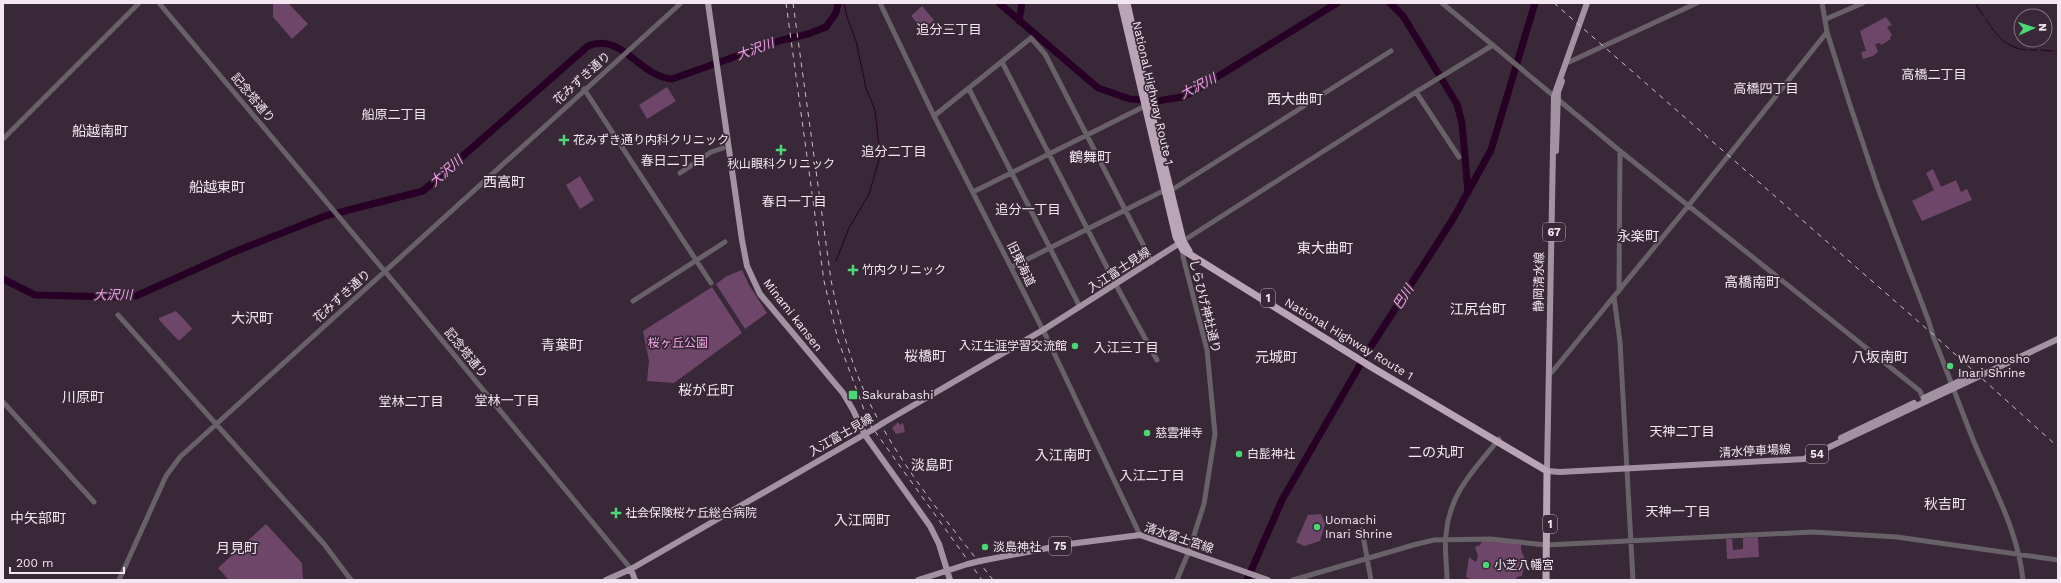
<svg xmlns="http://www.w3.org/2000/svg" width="2061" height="583" viewBox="0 0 2061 583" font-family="'Work Sans','Noto Sans JP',sans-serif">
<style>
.green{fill:#6d4669}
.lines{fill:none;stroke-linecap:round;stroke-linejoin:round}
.stream{stroke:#260025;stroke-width:1}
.river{stroke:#260025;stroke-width:7}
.minor{stroke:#696168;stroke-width:5}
.major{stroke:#a392a1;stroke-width:6}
.highway{stroke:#baa5b7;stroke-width:7}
.rail{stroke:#ccbfca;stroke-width:1;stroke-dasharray:5 5;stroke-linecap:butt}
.major-bridge{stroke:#a392a1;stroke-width:6}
.poi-dot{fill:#4bd677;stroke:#392837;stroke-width:1.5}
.labels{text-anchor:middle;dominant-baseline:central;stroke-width:3.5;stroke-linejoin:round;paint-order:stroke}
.shield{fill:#392837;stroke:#bbaeba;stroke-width:1}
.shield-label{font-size:11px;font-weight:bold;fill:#f3e8f2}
.street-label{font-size:12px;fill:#f3e8f2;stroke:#392837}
.poi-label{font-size:12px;fill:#f3e8f2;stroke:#392837;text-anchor:start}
.park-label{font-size:12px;fill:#f7a4ee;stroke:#392837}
.neighbourhood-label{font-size:13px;fill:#f3e8f2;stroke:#392837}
.water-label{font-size:13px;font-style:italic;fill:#f4a1eb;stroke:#392837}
.quarter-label{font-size:14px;fill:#f3e8f2;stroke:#392837}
</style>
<rect width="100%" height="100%" fill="#392837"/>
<!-- green -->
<path class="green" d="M273,3H288L308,24L292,39L273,17Z
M922,6L934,20L923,30L911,16Z
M1886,17L1892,25L1887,27L1892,35L1890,37L1891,39L1881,45L1880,43L1875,44L1878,52L1873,56L1863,59L1861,52L1866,51L1860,31Z
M667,87L676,101L647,119L639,105Z
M1933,169L1941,187L1956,180L1961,192L1967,189L1972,200L1922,221L1912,201L1934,190L1926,173Z
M580,176L594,200L580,209L566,185Z
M742,270L749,285L767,313L745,329L716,284L727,276Z
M712,287L742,333L674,383L647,381L649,361L643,331Z
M176,311L191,327L192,329L180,340H178L159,320V318Z
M898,422L900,425L903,423L905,432L896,434L892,428Z
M1321,514L1325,524L1320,541L1304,546L1296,542L1308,515Z
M266,524L302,563L303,580H229L218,568Z
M1758,537L1759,557L1727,559L1726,539H1732L1733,550L1743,549V538Z
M1483,539L1521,543V550L1525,559L1522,576L1517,577L1515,580H1473L1466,577L1469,557L1476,562L1478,556L1475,547L1480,545Z"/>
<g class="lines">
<!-- stream -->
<path class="stream" d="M1975,3L1983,15
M1986,19C1996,35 2006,48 2026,50
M2030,50H2037
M2041,50L2053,51
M2056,51H2058
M836,261L849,228L869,194L880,156L875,110L866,88L856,41L847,17L844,3"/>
<!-- river -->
<path class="river" d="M999,3L1098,88L1130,99L1157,101L1182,97L1196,90L1337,3
M1390,3L1403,16L1457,104L1462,123L1468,192
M1019,21L1022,3
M3,279L35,295L113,297L136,296L234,252L325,216L423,191L588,46C622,32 640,77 672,79L782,40L808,34L826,27L836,13L838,3
M1247,580L1282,500L1368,351L1453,219L1491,150L1535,3"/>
<!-- minor -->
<path class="minor" d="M159,3L403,293L631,569
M880,3L934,116L1046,336L1140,535
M1442,3L1620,151L1920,391L1924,401
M1822,3L1827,32L1850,105L1879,191L1929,322L1933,336C1947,371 1960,407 1974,442C1993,487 2018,531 2023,580
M1826,19L1863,3
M1002,62L1116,285L1157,360
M1569,62L1697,3
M584,89L711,283
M969,89L1080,307
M1416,92L1459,157
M934,116L1031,38L1045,54L1152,262
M3,139L139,3
M680,173L711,152L723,148
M1170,191L1391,51
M973,192L1145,106
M1183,241L1416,92L1493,45
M1012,267L1165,190
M1619,291L1620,151
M1614,297L1620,342L1633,580
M633,301L725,242
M118,315L324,544L351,580
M1552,372L1689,205L1827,32
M3,402L94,502
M1362,530L1371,580
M119,580L166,476L180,457L681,3
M1177,580L1189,551L1204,504L1215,434L1207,350L1183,257V250L1185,249
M1293,580L1417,544L1434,540L1490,539L1546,545L1813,532L1897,537L2058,560
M1447,580C1447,565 1444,549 1446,534C1450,492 1474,470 1499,439"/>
<!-- major -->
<path class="major" d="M708,3L742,240L747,266L760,294L843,393L853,410L865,435L930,526L939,544L950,580
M1587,3L1554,96L1547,471L1560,472L1804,459L2058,339
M1556,151L1558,92L1562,81
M1924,398L1964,379
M883,423L1043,330L1183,241
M1841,438L1914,403
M980,561L1069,544L1140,535L1268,580
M631,569L635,580
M606,580L631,569L872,430
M918,580L968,564"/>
<!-- highway -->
<path class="highway" d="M1121,3L1176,237L1183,250L1373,368L1547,471L1546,580
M1127,3L1150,107
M1153,119L1183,241L1189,251"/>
<!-- rail -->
<path class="rail" d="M786,3L824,281L838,340L869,423L982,580
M793,3L831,280C839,319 849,358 866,395C897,463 947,521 993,580
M1554,3L1936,337L2058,447"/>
<!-- major-bridge -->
<path class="major-bridge" d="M872,430L883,423
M968,564L980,561"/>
</g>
<!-- markers -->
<g class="poi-dot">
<path d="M562 134h4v4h4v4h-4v4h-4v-4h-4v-4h4z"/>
<path d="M779 144h4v4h4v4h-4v4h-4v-4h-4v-4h4z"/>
<path d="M851 264h4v4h4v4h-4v4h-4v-4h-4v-4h4z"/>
<circle cx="1075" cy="346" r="4"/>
<circle cx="1950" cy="366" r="4"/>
<rect x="848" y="390" width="10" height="10" rx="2"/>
<circle cx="1147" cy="433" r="4"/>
<circle cx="1239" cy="454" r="4"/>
<path d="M614 507h4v4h4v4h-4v4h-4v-4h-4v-4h4z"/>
<circle cx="1317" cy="527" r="4"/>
<circle cx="985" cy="547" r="4"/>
<circle cx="1486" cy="565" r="4"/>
</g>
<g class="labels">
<!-- shield labels -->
<g class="shield">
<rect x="1543" y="223" width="22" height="18" rx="3"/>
<rect x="1261" y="289" width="14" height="18" rx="3"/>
<rect x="1806" y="445" width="22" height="18" rx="3"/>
<rect x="1543" y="515" width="14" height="18" rx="3"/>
<rect x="1049" y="537" width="22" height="18" rx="3"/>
</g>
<g class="shield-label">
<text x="1554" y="232">67</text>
<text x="1268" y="298">1</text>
<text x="1817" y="454">54</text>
<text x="1550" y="524">1</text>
<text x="1060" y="546">75</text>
</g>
<!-- street labels -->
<g class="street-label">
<text transform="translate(582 78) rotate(-42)">花みずき通り</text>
<text transform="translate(1153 93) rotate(77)">National Highway Route 1</text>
<text transform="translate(253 98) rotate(50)">記念塔通り</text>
<text transform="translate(1021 264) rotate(64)">旧東海道</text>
<text transform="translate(1119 270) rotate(-33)">入江富士見線</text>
<text transform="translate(1539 282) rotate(-89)">静岡清水線</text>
<text transform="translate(342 296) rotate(-42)">花みずき通り</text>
<text transform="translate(1205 306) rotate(76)">しらひげ神社通り</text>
<text transform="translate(793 315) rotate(52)">Minami kansen</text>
<text transform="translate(1349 339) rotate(31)">National Highway Route 1</text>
<text transform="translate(466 353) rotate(51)">記念塔通り</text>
<text transform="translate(841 435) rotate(-30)">入江富士見線</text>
<text transform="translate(1755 451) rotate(-3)">清水停車場線</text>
<text transform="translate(1179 538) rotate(18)">清水富士宮線</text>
</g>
<!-- poi labels -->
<g class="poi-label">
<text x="573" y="140">花みずき通り内科クリニック</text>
<text x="781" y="164" text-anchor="middle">秋山眼科クリニック</text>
<text x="862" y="270">竹内クリニック</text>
<text x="1067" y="346" text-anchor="end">入江生涯学習交流館</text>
<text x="1958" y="359">Wamonosho<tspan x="1958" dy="14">Inari Shrine</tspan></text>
<text x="862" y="395">Sakurabashi</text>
<text x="1155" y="433">慈雲禅寺</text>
<text x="1247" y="454">白髭神社</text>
<text x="625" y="513">社会保険桜ケ丘総合病院</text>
<text x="1325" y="520">Uomachi<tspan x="1325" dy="14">Inari Shrine</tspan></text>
<text x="993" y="547">淡島神社</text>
<text x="1494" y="565">小芝八幡宮</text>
</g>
<!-- park labels -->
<g class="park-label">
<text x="678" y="343">桜ヶ丘公園</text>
</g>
<!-- neighbourhood labels -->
<g class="neighbourhood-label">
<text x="949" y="29">追分三丁目</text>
<text x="1934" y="74">高橋二丁目</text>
<text x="1766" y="88">高橋四丁目</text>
<text x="394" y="114">船原二丁目</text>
<text x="894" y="151">追分二丁目</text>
<text x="673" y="160">春日二丁目</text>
<text x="794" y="201">春日一丁目</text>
<text x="1028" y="209">追分一丁目</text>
<text x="1126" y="347">入江三丁目</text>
<text x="507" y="400">堂林一丁目</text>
<text x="411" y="401">堂林二丁目</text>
<text x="1682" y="431">天神二丁目</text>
<text x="1152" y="475">入江二丁目</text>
<text x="1678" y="511">天神一丁目</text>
</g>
<!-- water labels -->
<g class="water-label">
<text transform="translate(755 49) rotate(-20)">大沢川</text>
<text transform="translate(1198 86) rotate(-27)">大沢川</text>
<text transform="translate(446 171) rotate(-41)">大沢川</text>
<text transform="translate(113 295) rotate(-1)">大沢川</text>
<text transform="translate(1403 297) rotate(-57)">巴川</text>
</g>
<!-- quarter labels -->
<g class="quarter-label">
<text x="1295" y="99">西大曲町</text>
<text x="100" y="131">船越南町</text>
<text x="1090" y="157">鶴舞町</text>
<text x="504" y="182">西高町</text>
<text x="217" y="187">船越東町</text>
<text x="1638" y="236">永楽町</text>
<text x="1325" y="248">東大曲町</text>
<text x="1752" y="282">高橋南町</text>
<text x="1478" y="309">江尻台町</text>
<text x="252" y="318">大沢町</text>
<text x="562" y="345">青葉町</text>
<text x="925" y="356">桜橋町</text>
<text x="1276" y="357">元城町</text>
<text x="1880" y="357">八坂南町</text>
<text x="706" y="390">桜が丘町</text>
<text x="83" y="397">川原町</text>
<text x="1436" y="452">二の丸町</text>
<text x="1063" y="455">入江南町</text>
<text x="932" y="465">淡島町</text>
<text x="1945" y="504">秋吉町</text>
<text x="38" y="518">中矢部町</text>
<text x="862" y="520">入江岡町</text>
<text x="237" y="548">月見町</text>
</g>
</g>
<!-- border -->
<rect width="2061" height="583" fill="none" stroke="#f3e8f2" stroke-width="8"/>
<!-- north arrow -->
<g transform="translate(2033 28) rotate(87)"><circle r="19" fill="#392837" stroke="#837582"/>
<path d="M0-3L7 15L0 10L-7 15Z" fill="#4bd677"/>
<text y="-6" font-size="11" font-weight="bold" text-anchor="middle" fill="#f3e8f2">N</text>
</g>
<!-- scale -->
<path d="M10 567v6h114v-6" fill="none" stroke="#f3e8f2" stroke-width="2"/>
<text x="16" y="567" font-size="12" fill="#f3e8f2" stroke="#392837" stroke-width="3" paint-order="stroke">200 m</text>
</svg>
